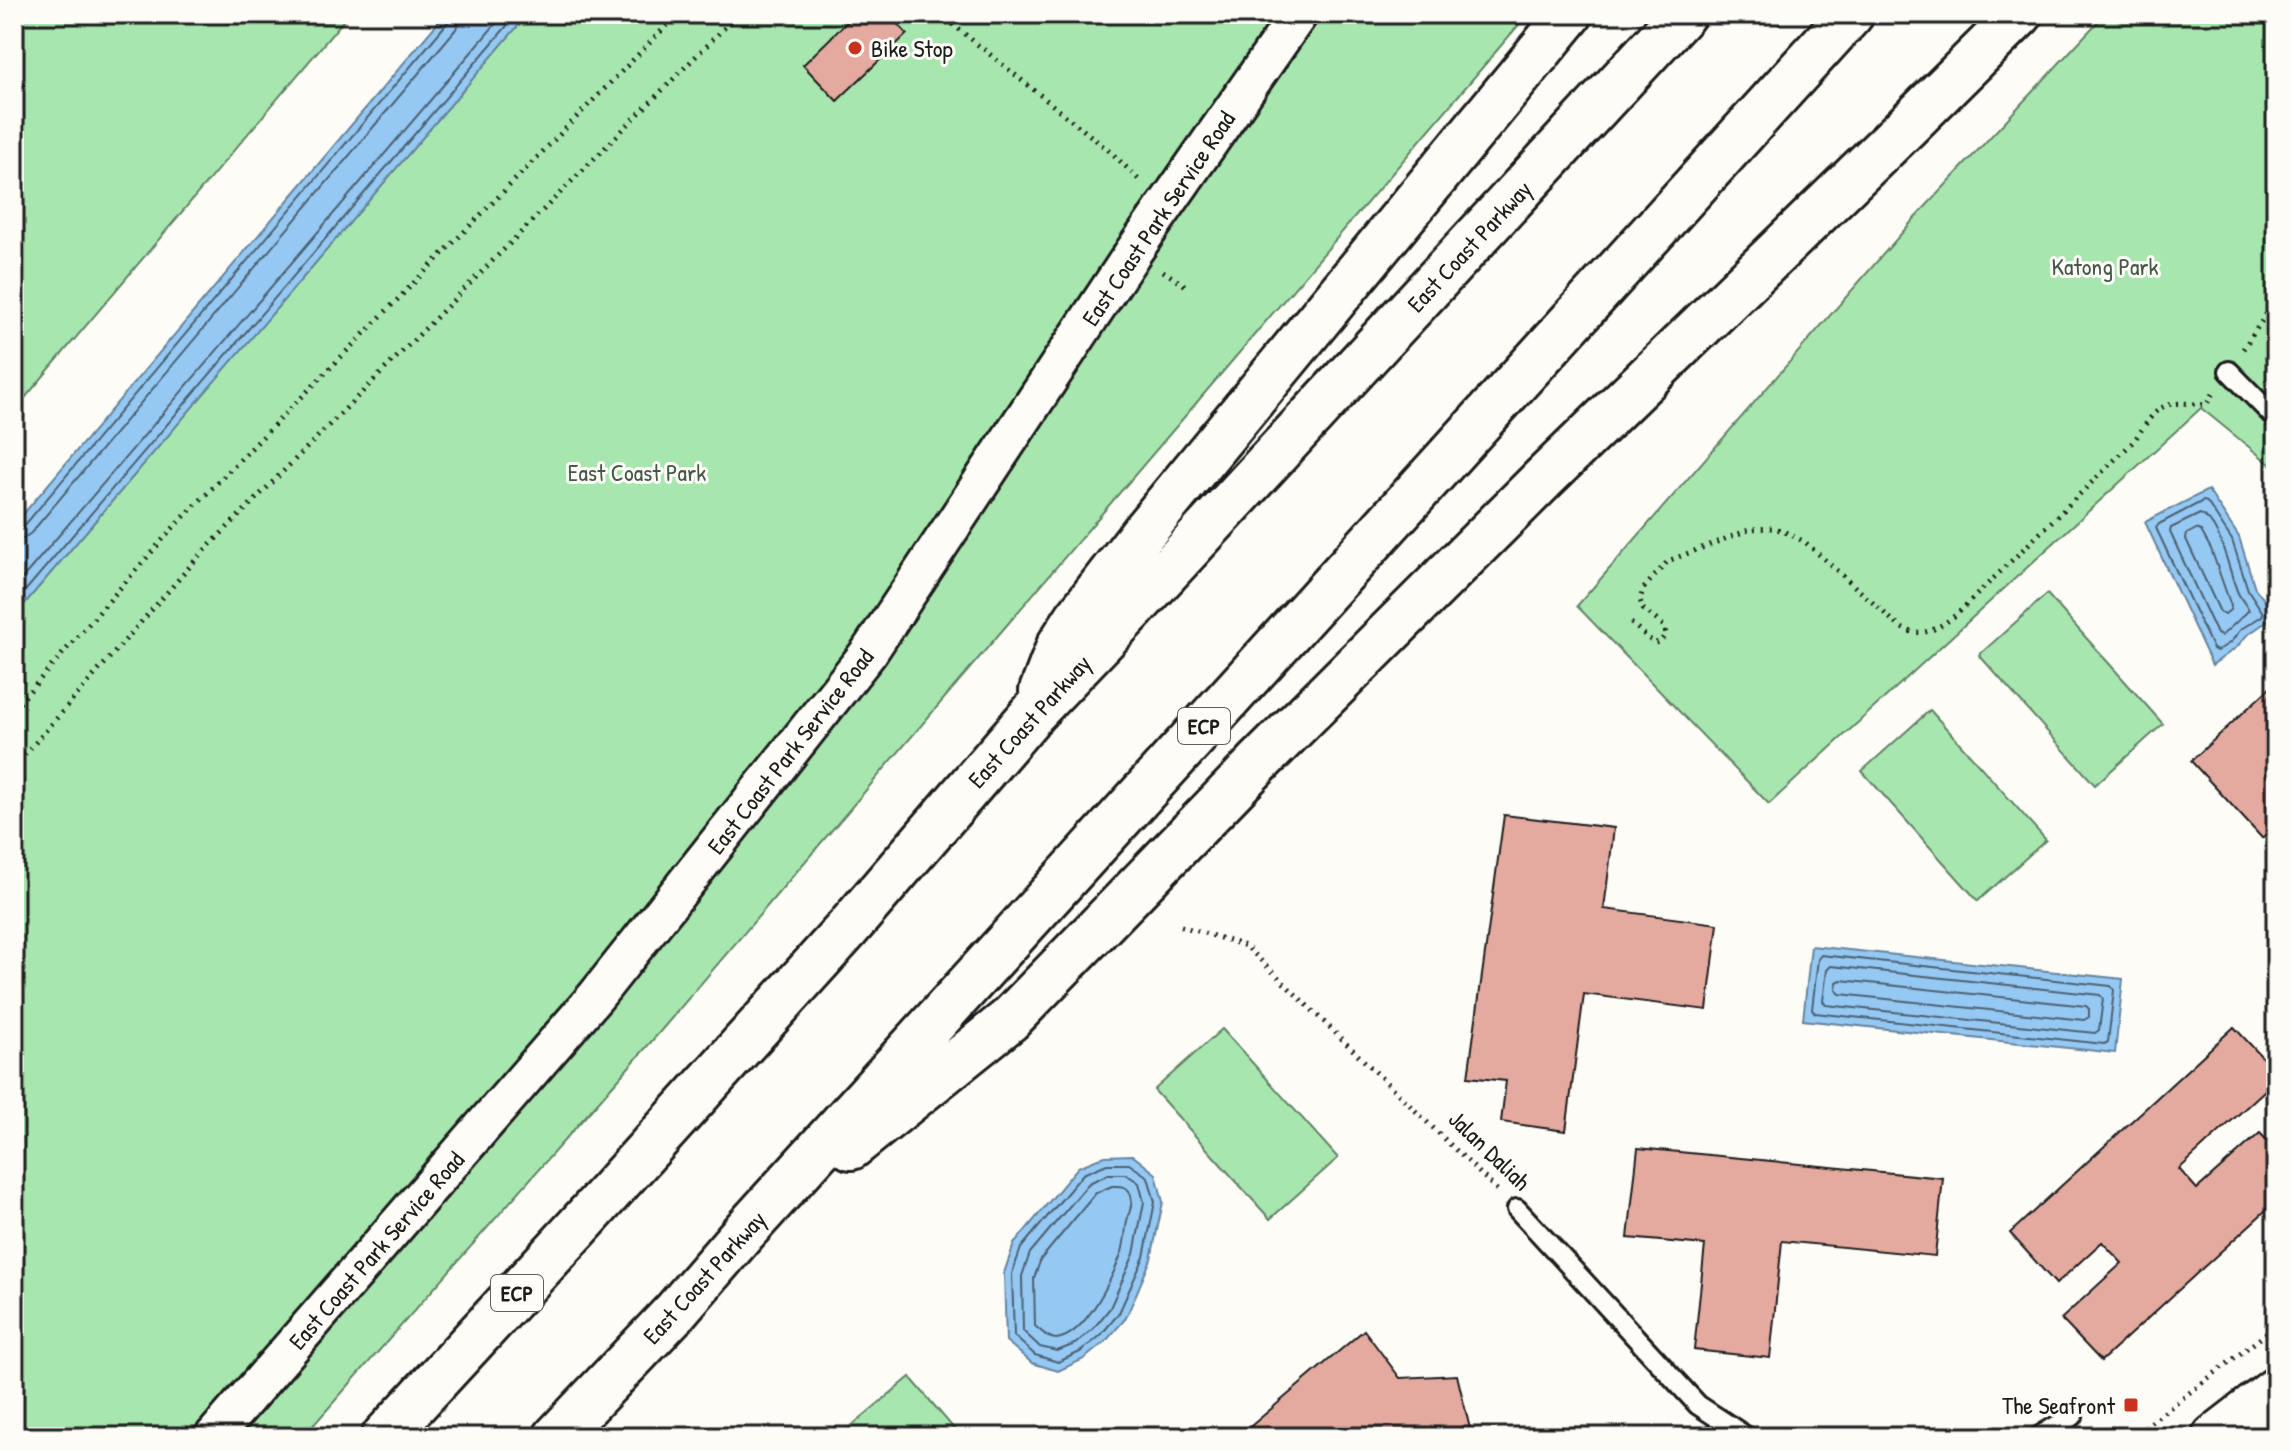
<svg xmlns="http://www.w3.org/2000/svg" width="2290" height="1451" viewBox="0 0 2290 1451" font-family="'Patrick Hand',sans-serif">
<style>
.green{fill:#a7e7af;stroke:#628266;stroke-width:2}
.water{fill:#95c9f3;stroke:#65849d;stroke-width:2}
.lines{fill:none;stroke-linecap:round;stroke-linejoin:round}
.shore{stroke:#4c6172;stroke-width:2}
.building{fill:#e4aaa0;stroke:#1c1c1c;stroke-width:2}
.lane-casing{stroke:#1c1c1c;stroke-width:24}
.street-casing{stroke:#1c1c1c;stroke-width:42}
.secondary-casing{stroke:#1c1c1c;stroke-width:50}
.highway-casing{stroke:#1c1c1c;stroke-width:50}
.path{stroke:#1c1c1c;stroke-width:5;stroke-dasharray:2 6;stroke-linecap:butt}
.lane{stroke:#fdfcf7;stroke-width:18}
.street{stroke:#fdfcf7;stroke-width:36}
.secondary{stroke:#fdfcf7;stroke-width:44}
.highway{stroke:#fdfcf7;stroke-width:44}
.poi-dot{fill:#c8321e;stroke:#fdfcf7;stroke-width:3}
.labels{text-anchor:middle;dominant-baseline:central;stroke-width:6;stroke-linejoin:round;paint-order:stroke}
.shield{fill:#fdfcf7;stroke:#605f5e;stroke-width:2}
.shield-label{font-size:22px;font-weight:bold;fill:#1c1c1c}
.poi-label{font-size:24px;fill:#1c1c1c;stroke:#fdfcf7;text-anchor:start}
.street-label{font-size:24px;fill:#1c1c1c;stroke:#fdfcf7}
.park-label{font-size:24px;fill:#465948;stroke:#fdfcf7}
</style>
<rect width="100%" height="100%" fill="#fdfcf7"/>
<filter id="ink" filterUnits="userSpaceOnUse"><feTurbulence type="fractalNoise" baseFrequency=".0125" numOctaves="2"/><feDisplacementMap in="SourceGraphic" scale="16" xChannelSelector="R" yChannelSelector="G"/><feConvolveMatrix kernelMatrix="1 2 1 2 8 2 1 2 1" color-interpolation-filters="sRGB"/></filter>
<g filter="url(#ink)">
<!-- green -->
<path class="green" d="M14,14H349L14,411Z
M528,14H1528L658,1034L303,1437H14V616Z
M2105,14H2276V469L2201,408L1769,804L1577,606L1914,219Z
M2047,594L2163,724L2095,785L1979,655Z
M1930,710L2046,840L1978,901L1862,771Z
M1222,1029L1338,1158L1270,1219L1154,1090Z
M910,1377L961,1437H838Z"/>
<!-- water -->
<path class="water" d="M445,14H528L14,616V525Z
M2208,490L2239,537L2255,588L2276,615L2246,636L2237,647L2212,665L2145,522Z
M1811,946L2123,979L2115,1053L1803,1020Z
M1132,1155L1156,1174L1163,1202L1151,1259L1126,1318L1106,1341L1084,1359L1058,1371L1032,1363L1006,1341L1004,1273L1014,1244L1078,1167L1105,1156Z"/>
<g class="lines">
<!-- shore -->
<path class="shore" d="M2203,501L2207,502L2232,540L2248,590L2263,613L2262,616L2241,629L2231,642L2217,651L2213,649L2156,528L2159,524Z
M2200,514C2221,521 2229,574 2238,593C2241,599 2245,604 2249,610C2247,612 2225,633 2221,636L2217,634L2170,532L2171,528Z
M2196,529L2201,531L2211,549L2231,606L2230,610L2225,614L2220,612L2186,539L2187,534Z
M14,530L24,526L448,22L451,14
M14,540L24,538L31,533L456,29L461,14
M14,588L504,14
M14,604L517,14
M1821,955L2111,986L2114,990L2108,1042L2104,1044L1815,1013L1812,1009L1818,959Z
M1831,966L2100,995L2103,999L2099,1030L2095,1033L1826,1005L1823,1001L1827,970Z
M1841,980L2086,1006L2089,1009V1017L2084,1020L1840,994L1836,990L1837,982Z
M1107,1164H1129L1148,1177L1155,1202L1144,1257L1119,1313L1100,1336L1080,1352L1058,1362L1035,1355L1014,1336L1012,1274L1021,1248L1083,1174Z
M1109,1174H1126L1139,1183L1144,1202L1134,1254L1110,1308L1093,1329L1075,1344L1057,1351L1040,1347L1023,1331L1022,1276L1030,1253L1089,1183Z
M1112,1186C1118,1186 1125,1185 1129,1191C1135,1200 1129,1212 1127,1221C1125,1231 1125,1242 1122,1252C1113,1276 1086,1336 1056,1339C1048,1339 1041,1331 1035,1326L1034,1278L1041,1259L1096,1193Z"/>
</g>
<!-- building -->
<path class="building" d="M855,14H888L907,34L837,101L803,65Z
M2276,682V825L2262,838L2191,761Z
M1504,815L1614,828L1604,909L1718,924L1707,1010L1584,994L1566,1131L1501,1122L1506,1081L1468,1077Z
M2234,1027L2276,1072V1080L2179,1169L2197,1189L2260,1133L2276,1150V1201L2101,1361L2061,1319L2122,1263L2102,1242L2056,1284L2010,1233Z
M1638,1148L1943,1178L1935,1256L1782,1241L1770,1358L1694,1350L1705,1245L1628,1238Z
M1364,1330L1400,1378L1457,1375L1472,1437H1238Z"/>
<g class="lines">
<defs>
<path id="lane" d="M2229,371L2276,419
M1517,1209L1698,1405L1747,1437
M2038,1437L2073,1416"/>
<path id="street" d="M213,1437L596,996L869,652L1134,251L1299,14"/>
<path id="secondary" d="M2215,1437L2276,1390"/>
<path id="highway" d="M1042,691L1059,646L1077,618L1141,535L1570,14
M851,1147L1009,1020L1259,762L1545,477L1906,127L2020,14
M384,1437L577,1228L848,928L1034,712L1129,613L1683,14
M556,1437L674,1313L743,1233L1851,14"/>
</defs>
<!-- lane casing -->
<use href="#lane" class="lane-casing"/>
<!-- street casing -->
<use href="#street" class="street-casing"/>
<!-- secondary casing -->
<use href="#secondary" class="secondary-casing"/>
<!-- highway casing -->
<use href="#highway" class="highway-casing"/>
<!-- path -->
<path class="path" d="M940,14L1113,154L1139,180
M1163,271L1186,286
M2243,349L2276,300
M1631,623L1654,643L1660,642L1666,634L1664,626L1643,609L1640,600L1643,589L1668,561L1751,529L1772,528L1781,530L1805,542L1900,627C1922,640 1939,628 1957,614L2134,441C2159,404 2161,400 2206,405L2213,394
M14,709L172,529L678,14
M14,767L199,556L738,14
M1181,926L1246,946L1497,1190
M2132,1437L2276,1326"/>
<!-- lane -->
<use href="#lane" class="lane"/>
<!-- street -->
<use href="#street" class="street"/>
<!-- secondary -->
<use href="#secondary" class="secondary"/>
<!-- highway -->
<use href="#highway" class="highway"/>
</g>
</g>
<!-- markers -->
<g class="poi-dot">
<circle cx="855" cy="48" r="8"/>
<rect x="2123" y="1397" width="16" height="16" rx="4"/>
</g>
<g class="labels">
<!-- shield labels -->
<g class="shield">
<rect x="1178" y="708" width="52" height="36" rx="6"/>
<rect x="491" y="1275" width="52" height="36" rx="6"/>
</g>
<g class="shield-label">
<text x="1204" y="726">ECP</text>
<text x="517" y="1293">ECP</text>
</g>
<!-- poi labels -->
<g class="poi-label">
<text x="871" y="48">Bike Stop</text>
<text x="2115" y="1405" text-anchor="end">The Seafront</text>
</g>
<!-- street labels -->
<g class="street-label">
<text transform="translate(1158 218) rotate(-56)">East Coast Park Service Road</text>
<text transform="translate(1469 246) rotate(-47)">East Coast Parkway</text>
<text transform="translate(1029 721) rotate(-48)">East Coast Parkway</text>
<text transform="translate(790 751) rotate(-52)">East Coast Park Service Road</text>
<text transform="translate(1490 1150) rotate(44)">Jalan Daliah</text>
<text transform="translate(376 1250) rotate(-49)">East Coast Park Service Road</text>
<text transform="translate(704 1277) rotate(-48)">East Coast Parkway</text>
</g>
<!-- park labels -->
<g class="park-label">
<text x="2105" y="266">Katong Park</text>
<text x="637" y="472">East Coast Park</text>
</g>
</g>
<!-- margin -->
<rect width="2290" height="1451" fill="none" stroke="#fdfcf7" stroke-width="48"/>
<rect x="24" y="24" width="2242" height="1403" fill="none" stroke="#1c1c1c" stroke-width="3" filter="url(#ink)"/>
</svg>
